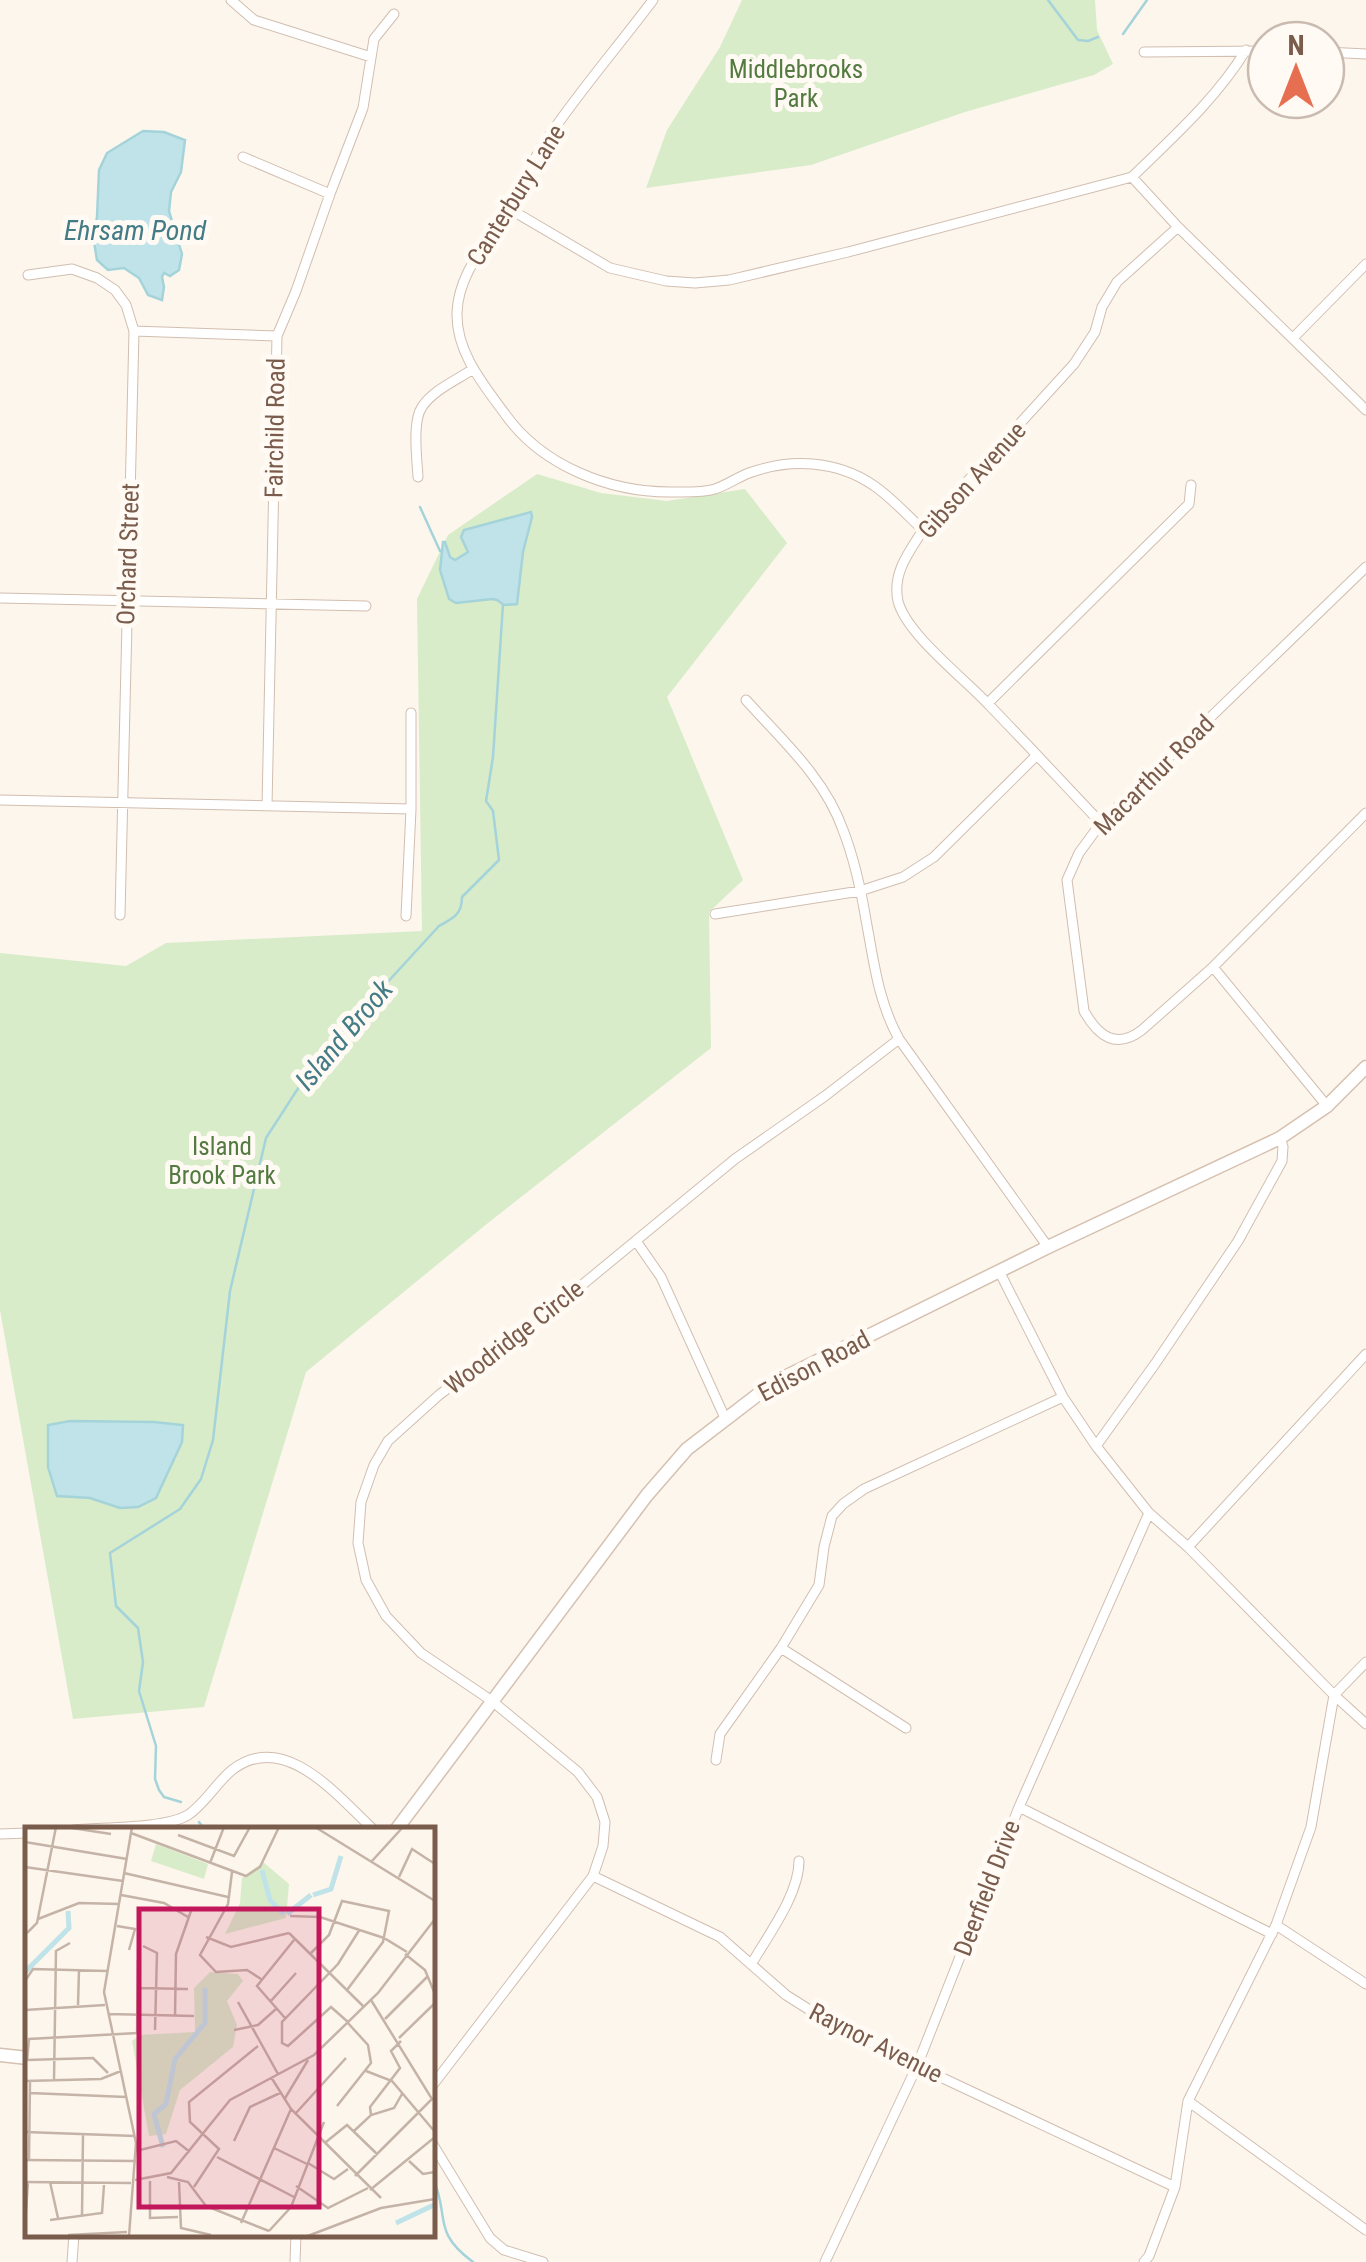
<svg xmlns="http://www.w3.org/2000/svg" width="1366" height="2262" viewBox="0 0 1366 2262" font-family="'Roboto Condensed',sans-serif">
<style>
.green{fill:#d8ecc9}
.water{fill:#bfe3e8;stroke:#a5d3da;stroke-width:2.5}
.lines{fill:none;stroke-linecap:round;stroke-linejoin:round}
.stream{stroke:#a5d3da;stroke-width:2.5}
.street-casing{stroke:#d1beb0;stroke-width:11}
.secondary-casing{stroke:#d6c0b0;stroke-width:15}
.street{stroke:#fff;stroke-width:9}
.secondary{stroke:#fff;stroke-width:12}
.labels{text-anchor:middle;dominant-baseline:central;stroke-width:10;stroke-linejoin:round;paint-order:stroke}
.park-label{font-size:25px;fill:#537a41;stroke:#fffaf3}
.street-label{font-size:25px;fill:#7a5c4d;stroke:#fffaf3}
.water-label{font-size:28px;font-style:italic;fill:#437c86;stroke:#fffaf3}
.inset-river{fill:none;stroke:#bfe3e8;stroke-width:5}
.inset-road{fill:none;stroke:#c5b3a7;stroke-width:2.5}
.view{fill:#c2185b;fill-opacity:0.15;stroke:#c2185b;stroke-width:5}
.inset-edge{fill:none;stroke:#7a5c4d;stroke-width:5}
</style>
<rect width="100%" height="100%" fill="#fdf6ec"/>
<!-- green -->
<path class="green" d="M742,0H1095L1097,30L1113,64L1094,75L965,112L811,165L646,188L667,130L720,47Z
M537,474L601,493L667,501L745,489L787,543L667,697L743,880L709,912L711,1048L488,1223L306,1372L204,1707L73,1719L0,1310V953L126,966L166,943L422,931L417,599L448,535Z"/>
<!-- water -->
<path class="water" d="M143,131L164,132L185,140L181,172L171,192L169,211L182,254L179,270L170,276L164,273L162,277L164,287L162,300L148,295L139,278L124,268L108,270L97,260L93,236L97,217L99,170L107,153Z
M531,512L532,517L523,552L517,604L504,605L497,600L492,599L456,603L449,599L440,570L443,542H445L450,557L455,560L468,552L461,537L464,530Z
M70,1421L154,1422L183,1425L182,1442L156,1498L138,1507L120,1508L90,1498L57,1496L48,1467V1425Z"/>
<g class="lines">
<!-- stream -->
<path class="stream" d="M1048,0L1078,40L1088,41L1098,37
M1123,34L1147,0
M420,507L440,551
M181,1802L164,1797L159,1790L155,1779L156,1746L139,1691L143,1662L138,1628L116,1606L110,1553L180,1509L201,1479L213,1440L230,1291L266,1138L317,1059L439,926C454,918 462,914 462,897L499,860L493,811L486,801L493,757L503,604
M199,1822L205,1830
M432,2176C451,2216 430,2230 473,2262"/>
<defs>
<path id="street" d="M231,0L254,20L371,57
M653,0C617,48 576,95 543,145C529,167 519,190 506,212C487,243 458,274 457,313C456,352 483,384 505,414C541,465 608,492 670,492C683,492 702,493 715,489C727,485 738,477 749,473C790,458 836,460 873,485C891,497 907,515 923,530
M1144,52L1266,51
M1326,52L1366,54
M243,157L330,194
M1132,177L1178,227L1366,410
M1132,177C1173,137 1216,99 1246,50
M508,208L610,268L666,281L695,283L729,280L848,252L1132,177
M28,275L72,269L97,278L115,290L126,305L134,331L120,915
M134,331L277,336
M1293,338L1366,264
M418,477C417,459 412,421 422,407C433,390 457,380 473,369
M1366,567L1101,823L1079,853L1067,880L1084,1011C1098,1036 1116,1050 1142,1030L1213,967L1366,813
M0,598L366,606
M746,700C781,739 825,778 843,830C854,858 861,890 866,920C874,962 878,1001 899,1039L1048,1247
M988,703L1189,504L1191,485
M0,800L411,809
M267,806L277,336L296,291L330,194L363,108L374,39L394,14
M1101,823C1064,784 1027,744 989,705C965,679 906,634 898,601C892,573 909,552 923,530L1074,364L1095,332L1102,307L1117,282L1178,227
M715,914L860,891L903,877L934,857L1037,755
M406,916L411,809V713
M1213,967L1327,1106
M636,1241L661,1277L725,1418
M999,1271L1063,1397L1096,1446L1149,1513L1188,1547L1334,1695L1366,1724
M1096,1446L1155,1364L1238,1241L1282,1161L1283,1147L1280,1138
M1188,1547L1366,1354
M781,1648L906,1728
M716,1760L720,1734L781,1648L819,1585L824,1547L832,1516L843,1504L864,1489L1063,1397
M1019,1807L1272,1934
M73,1830C102,1827 164,1829 188,1815C205,1804 216,1783 232,1770C285,1729 338,1797 374,1830
M0,1834L28,1833
M593,1876L720,1937L786,1995L816,2014L917,2066L1175,2187
M1276,1925L1366,1984
M752,1963C769,1934 799,1894 799,1861
M432,2086L593,1876L603,1846L605,1822L597,1797L578,1772L492,1701L421,1653L386,1616L366,1580L358,1543L361,1502L374,1465L388,1441L439,1395L548,1313L735,1159L825,1096L899,1039
M1188,2101L1366,2230
M432,2143L490,2238L504,2250L543,2262
M72,2262L74,2234
M295,2262L296,2234
M825,2262L917,2066L1019,1807L1149,1513
M1144,2262L1149,2256L1175,2187L1188,2101L1276,1925L1311,1827L1334,1695L1366,1662"/>
<path id="secondary" d="M396,1830L647,1495L687,1449L773,1383L1048,1247L1280,1138L1327,1106L1366,1067
M0,2055L28,2058"/>
</defs>
<!-- street casing -->
<use href="#street" class="street-casing"/>
<!-- secondary casing -->
<use href="#secondary" class="secondary-casing"/>
<!-- street -->
<use href="#street" class="street"/>
<!-- secondary -->
<use href="#secondary" class="secondary"/>
</g>
<g class="labels">
<!-- park labels -->
<g class="park-label">
<text x="796" y="69">Middlebrooks<tspan x="796" dy="29">Park</tspan></text>
<text x="222" y="1146">Island<tspan x="222" dy="29">Brook Park</tspan></text>
</g>
<!-- street labels -->
<g class="street-label">
<text transform="translate(516 195) rotate(-58)">Canterbury Lane</text>
<text transform="translate(275 428) rotate(-89)">Fairchild Road</text>
<text transform="translate(972 480) rotate(-48)">Gibson Avenue</text>
<text transform="translate(128 554) rotate(-88)">Orchard Street</text>
<text transform="translate(1154 775) rotate(-45)">Macarthur Road</text>
<text transform="translate(514 1337) rotate(-38)">Woodridge Circle</text>
<text transform="translate(814 1366) rotate(-28)">Edison Road</text>
<text transform="translate(987 1888) rotate(-69)">Deerfield Drive</text>
<text transform="translate(876 2043) rotate(27)">Raynor Avenue</text>
</g>
<!-- water labels -->
<g class="water-label">
<text x="135" y="230">Ehrsam Pond</text>
<text transform="translate(344 1035) rotate(-50)">Island Brook</text>
</g>
</g>
<!-- overview -->
<g transform="translate(25 1827)">
<rect width="410" height="410" fill="#fdf6ec"/>
<path d="M131,17L183,37L179,52L126,34ZM238,35L264,57L261,91L200,107L215,76L217,51ZM185,145L213,147L218,154L202,174L212,198L208,220L155,263L141,307L124,309L107,214L114,208L170,205L169,161Z" fill="#d8ecc9"/>
<path class="inset-river" d="M237,43L245,73L259,87M288,68L306,62L316,29M262,87L286,68M0,145L44,101L43,84M138,320L129,287L141,277L150,232L180,196V161M371,396L409,378"/>
<path class="inset-road" d="M290,0L410,74M47,1L86,7M106,6L221,49L235,40L254,0M153,8L209,29L225,0M0,15L102,32M347,34L378,0M185,36L199,0M0,40L98,54M207,45L203,77L175,128L191,145L222,143L236,152M99,46L203,70M374,50L387,22L410,37M96,68L139,76L163,90M265,89L295,90L359,111L382,125M13,92L54,76L95,77M92,99L110,102L104,123M2,106L12,96L31,0M264,106L339,180M181,110L206,120L264,106M118,119L132,126L130,203M285,127L304,108L317,74L364,84L358,115L322,163M380,127L400,143L410,167M0,154L8,142L82,144M113,161L163,162M213,175L253,247M245,175L271,146M53,178L54,143M0,183L80,178M84,187L169,189M150,189L151,127L166,84M260,191L232,159L269,113M360,192L403,149M323,195L306,180L263,219L257,216V195L313,137L335,102M209,203L233,198L251,182M374,211L410,176M2,233L68,231L83,246M2,234L4,212L112,206L113,133M341,244L367,254L410,305M246,250L266,282L356,371M29,253L31,124L45,116M0,254L76,252L96,244M5,266L101,270M259,273L283,233M312,279L346,236L343,218L322,195M271,286L321,231M346,288L345,280L375,241L366,224L376,214M329,304L346,288L369,281L377,267M0,305L110,309M209,314L225,280L255,266M301,315L322,298L352,327M249,321L282,337M111,324L151,314L165,325M192,330L269,370M0,333L111,334M4,333L5,254M384,334L398,347L410,345M283,336L309,352L323,342M330,349L407,272L346,173M142,350L163,355L181,379L244,404M110,353L146,346L205,273L289,228L353,166L410,92M125,354V391L153,390M0,355L106,356M25,355L33,391M154,355L156,401L186,408M271,359L303,381L343,361M169,360L194,322L165,295L164,275L233,219M345,363L410,310M57,389L58,308M25,393L77,386L79,358M216,396L266,282M0,397L3,355M244,404L266,380L299,295M43,408L102,405M104,409L111,316L79,165L107,0M280,410L356,381L410,372"/>
<path class="view" d="M114,82H294V380H114Z"/>
<rect width="410" height="410" class="inset-edge"/>
</g>
<!-- north arrow -->
<g transform="translate(1296 70)"><circle r="48" fill="#fffaf3" stroke="#cabbb1" stroke-width="2.5"/>
<path d="M0-8L18 38L0 25L-18 38Z" fill="#e76f51"/>
<text y="-15" font-size="28" font-weight="bold" text-anchor="middle" fill="#7a5c4d">N</text>
</g>
</svg>
